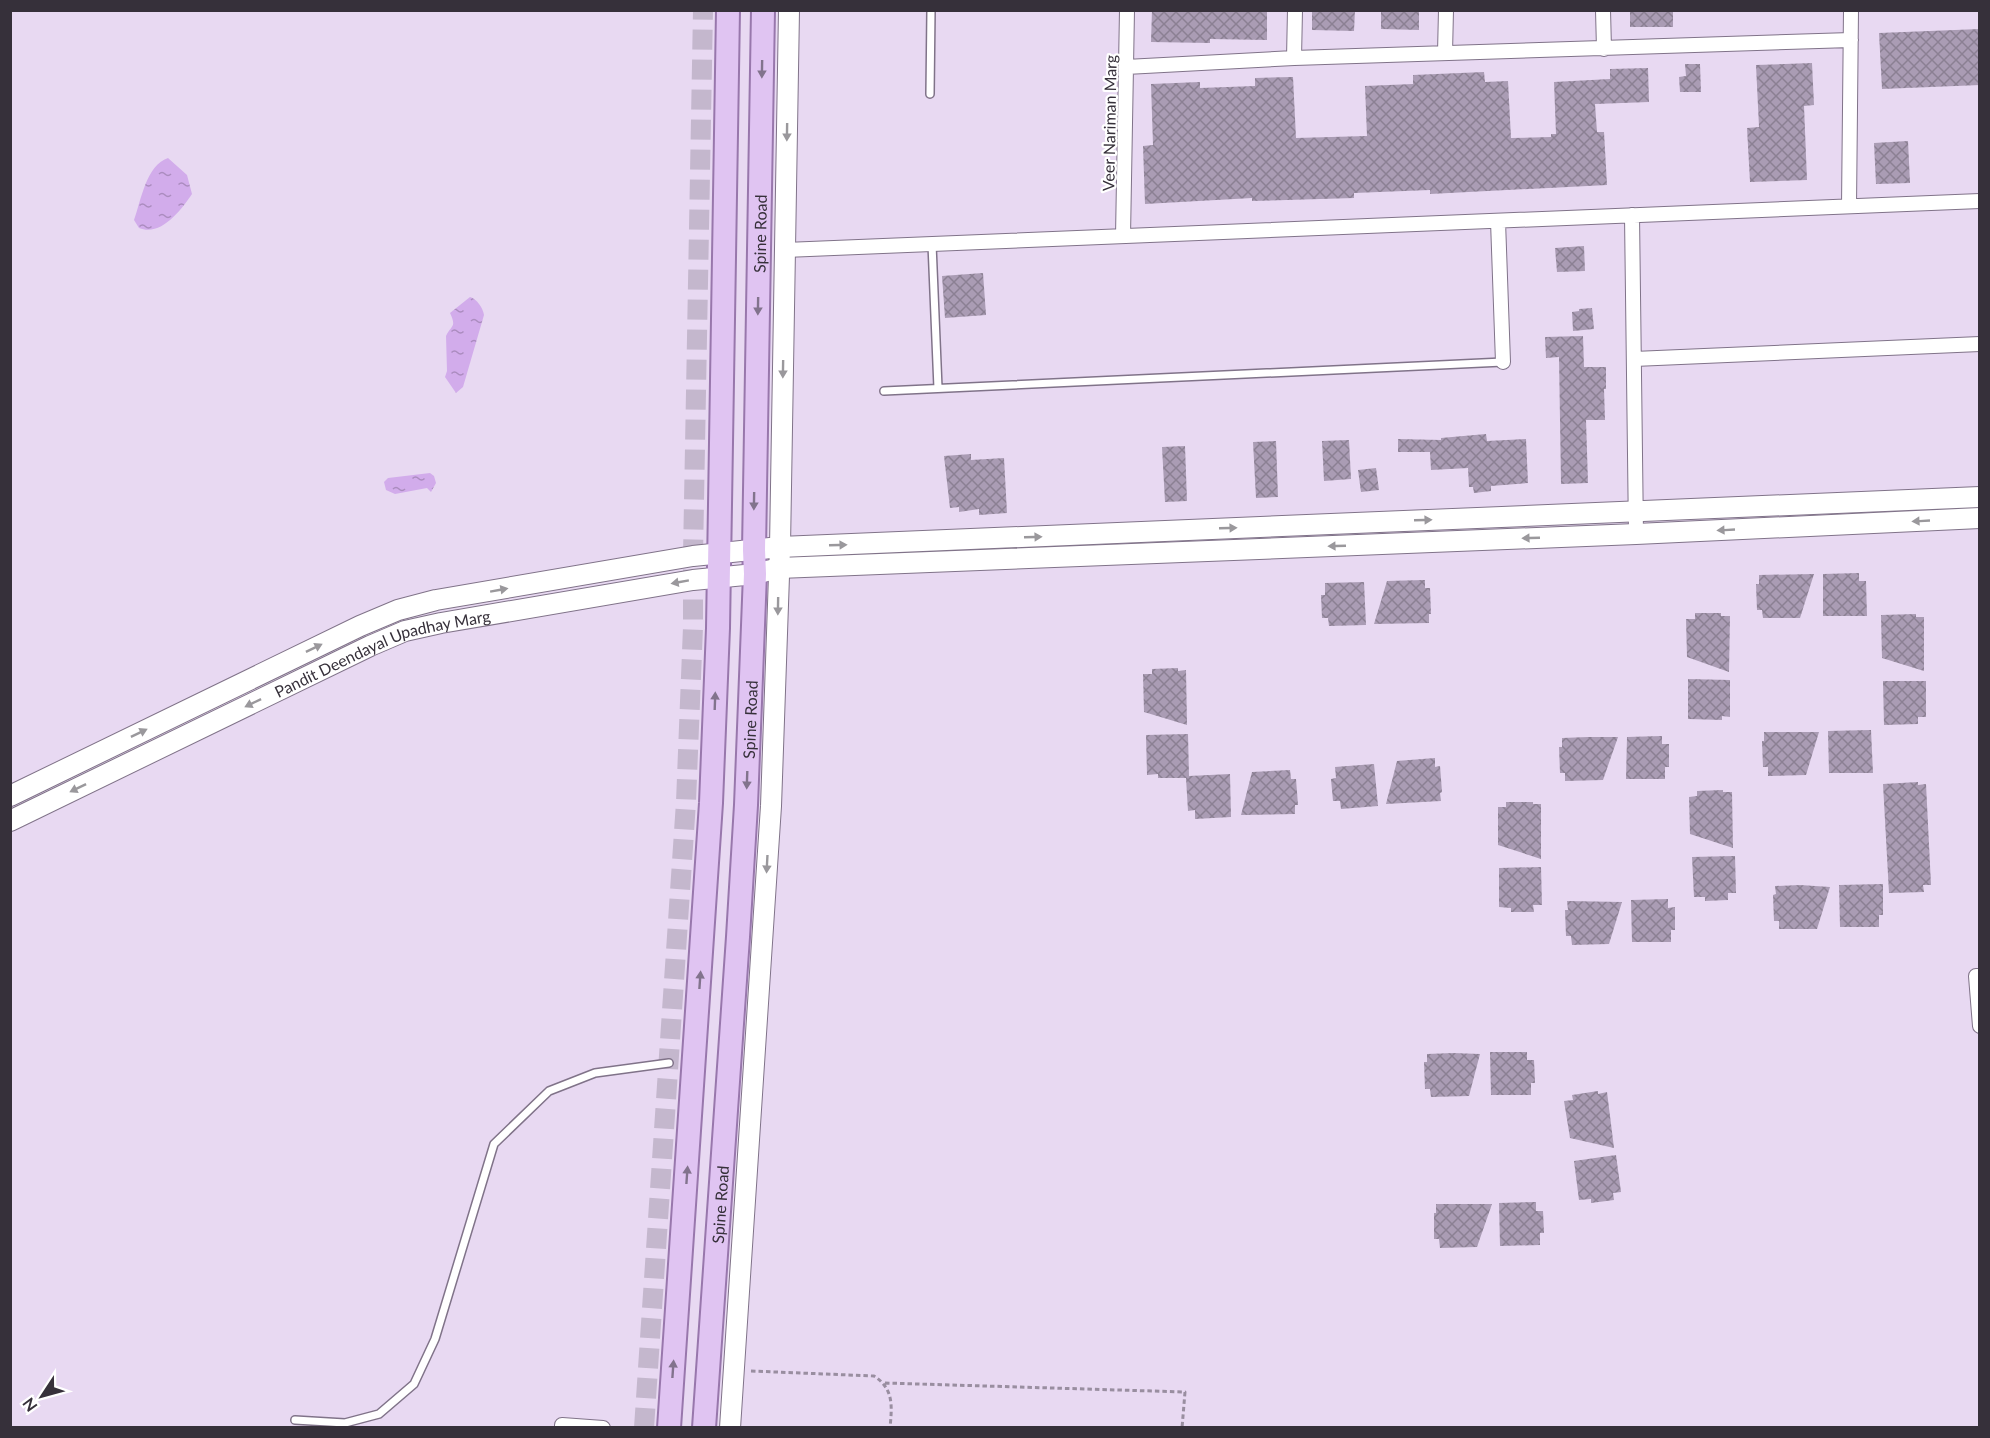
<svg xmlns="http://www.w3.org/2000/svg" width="1990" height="1438" viewBox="0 0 1990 1438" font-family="Lato,sans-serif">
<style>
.water{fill:url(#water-ripples)}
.building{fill:url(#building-cross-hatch)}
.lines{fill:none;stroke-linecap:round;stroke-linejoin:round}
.secondary-tunnel{stroke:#c4b7cd;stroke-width:20;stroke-dasharray:20 10;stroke-linecap:butt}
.lane-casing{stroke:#807389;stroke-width:10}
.street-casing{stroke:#807389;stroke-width:16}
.secondary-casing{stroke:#807389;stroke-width:22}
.primary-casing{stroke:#9877ac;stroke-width:26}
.path{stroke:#998ea0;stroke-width:3;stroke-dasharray:4.5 3;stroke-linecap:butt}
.lane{stroke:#fff;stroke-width:7}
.street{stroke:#fff;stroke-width:14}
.secondary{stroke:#fff;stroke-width:20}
.primary{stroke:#e0c4f2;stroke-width:22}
.oneway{fill:#82738d}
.oneway2{fill:#9a989c}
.labels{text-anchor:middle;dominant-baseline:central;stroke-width:4.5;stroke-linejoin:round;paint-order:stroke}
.street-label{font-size:16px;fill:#36303a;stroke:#fff}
</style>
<defs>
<pattern id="water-ripples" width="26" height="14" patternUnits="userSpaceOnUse" patternTransform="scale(1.5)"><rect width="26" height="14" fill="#d2aceb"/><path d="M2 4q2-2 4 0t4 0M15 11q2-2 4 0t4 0" fill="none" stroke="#ab8cbf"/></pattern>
<pattern id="building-cross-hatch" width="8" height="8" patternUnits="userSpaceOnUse" patternTransform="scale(1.5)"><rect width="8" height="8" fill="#aa9cb4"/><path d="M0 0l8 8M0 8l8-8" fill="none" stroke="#8b8093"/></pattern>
</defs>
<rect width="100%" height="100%" fill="#e8d9f2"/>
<!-- water -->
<path class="water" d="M168,158L187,175L192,194C181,210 161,237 139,228L134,220C141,201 146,165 168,158Z
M470,297C477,299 483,308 484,315L463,387L456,393L445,377L447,371L446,336C451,325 457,328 450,313Z
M430,473L434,476L436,483L431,492L427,488L395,494L386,490L384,482L388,478Z"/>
<!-- building -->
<path class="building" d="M1152,10H1267V40L1210,39V43L1151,42Z
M1312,10H1355L1354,31L1312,30Z
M1381,10H1419V30L1381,29Z
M1630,10H1673V27H1630Z
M1980,29V85L1882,89L1879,33Z
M1812,63L1814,105L1804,106L1807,180L1750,182L1747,128L1759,127L1756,65Z
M1685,64H1700L1701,92H1680L1679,77L1686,76Z
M1648,68L1649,102L1595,104L1597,132H1604L1607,185L1430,194V190L1354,193V198L1252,201V198L1145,204L1143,146L1153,145L1151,84L1200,82V88L1255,86V78L1293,77L1296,138L1367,136L1365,86L1413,84V75L1484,72L1485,82L1508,81L1511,138L1551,137V134H1556L1554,82L1610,79V69Z
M1908,141L1910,183L1876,184L1874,143Z
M1584,246L1585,271L1557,272L1555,248Z
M983,273L986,315L945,318L942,276Z
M1592,308L1594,329L1573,331L1572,312L1579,311V309Z
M1583,336L1584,367H1606V389H1604L1605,420H1586L1588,483L1561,484L1559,357L1546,358L1545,337Z
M1486,434L1487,441L1526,439L1528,483L1491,486V491L1474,493L1473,487H1469L1468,468L1431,470L1430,452H1398V439L1441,440V438Z
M1349,440L1351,479L1324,481L1322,441Z
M1276,441L1278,497L1256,498L1253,442Z
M1185,446L1187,501L1165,502L1162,447Z
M971,454V460L1004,458L1007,513L979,515V509L959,512V507L950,508L944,456Z
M1376,468L1379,490L1361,492L1358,470Z
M1859,573V581H1866L1867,616H1823V574Z
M1814,574L1800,618H1763L1762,610H1757L1756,584H1759V575Z
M1425,580V588H1430L1431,614H1429V623L1374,624L1387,581Z
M1364,582L1366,625L1329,626L1328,618H1322L1321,595H1325V583Z
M1695,613H1721V616H1730L1729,672L1687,657L1686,619H1695Z
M1916,614V617H1924V671L1882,658L1881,615Z
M1178,668V671L1186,670L1187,725L1144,712L1143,674H1152V669Z
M1688,679L1730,680V717L1722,716V720L1688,719Z
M1883,681H1926V717H1918V724L1884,725Z
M1871,730L1873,773H1829L1828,731Z
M1764,732H1819L1806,775L1768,776V767H1763L1762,741H1764Z
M1188,734L1189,776L1230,774L1231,817L1195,819V810L1188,811L1186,778H1158V774L1147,775L1146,735Z
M1662,736V744H1669V767H1665V779H1626L1627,737Z
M1588,737H1618L1603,780L1565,781V773H1560L1559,747H1562V738Z
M1435,758V767L1440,766L1442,792L1440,793L1441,801L1386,804L1397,761Z
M1374,764L1378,806L1341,809L1340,801H1333L1331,779L1336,778L1335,767Z
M1290,770L1291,779H1296L1298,805H1295V814L1241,815L1252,772Z
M1918,782V785L1926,784L1931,885H1923L1924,892L1889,893L1883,784Z
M1723,790V792H1732L1733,848L1690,834L1689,797L1697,796V791Z
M1506,802H1533V804H1541V859L1498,845V807H1506Z
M1735,856L1736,893H1728V900L1705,901V897H1694L1692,857Z
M1541,867L1542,905H1533L1534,912H1511V908L1499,907V868Z
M1883,884V915H1879V927H1840L1839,885Z
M1800,885L1830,887L1817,929H1779V921H1774L1773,895L1776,894L1775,886Z
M1668,899V908L1675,907V930H1671V942H1632L1631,900Z
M1567,901L1622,902L1609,944L1572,945L1571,936H1566L1565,910H1568Z
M1490,1052H1527V1060H1534L1535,1083H1531V1095H1491Z
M1453,1053L1480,1054L1469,1096L1431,1097L1430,1089H1425L1424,1062H1427V1054Z
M1598,1091V1094L1607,1092L1614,1148L1570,1138L1564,1101L1573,1100L1572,1095Z
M1616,1155L1621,1192L1613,1193L1614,1200L1591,1203V1199L1579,1200L1574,1161Z
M1536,1202V1211H1543L1544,1233H1540V1245L1500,1246L1499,1203Z
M1436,1204H1492L1477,1247L1440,1248L1439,1239H1434V1213H1436Z"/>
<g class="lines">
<!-- secondary-tunnel -->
<path class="secondary-tunnel" d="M644,1428L686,802L693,627V556L703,10"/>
<defs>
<path id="lane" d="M930,94L931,10
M932,244L938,388
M884,391L1503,362
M295,1420L345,1423L379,1414L414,1384L435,1339L494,1144L549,1091L595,1073L669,1063"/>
<path id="street" d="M1603,10L1604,49
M1445,53L1446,10
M1294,58L1295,10
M1126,67L1294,58L1851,40
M1849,206L1851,10
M1632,215L1636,534
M1498,221L1503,362
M1123,236L1127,10
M785,250L1980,201
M1634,359L1980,344
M1980,976H1976L1980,1026
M562,1428V1425L603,1428"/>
<g id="secondary">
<path d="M10,796L360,626L398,610L436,600L693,556L780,547L1980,497"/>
<path id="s1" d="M10,821L370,646L405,631L441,623L693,580L755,574L779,568L1636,534L1980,518"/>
<path d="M730,1428L771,806L780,547L789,10"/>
</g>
<g id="primary">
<path d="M669,1428L711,803L718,628L728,10"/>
<path id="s2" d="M704,1428L738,937L746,805L755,574L754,550L763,10"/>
</g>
</defs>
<!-- lane casing -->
<use href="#lane" class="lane-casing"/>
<!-- street casing -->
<use href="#street" class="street-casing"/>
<!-- secondary casing -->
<use href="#secondary" class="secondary-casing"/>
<!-- primary casing -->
<use href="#primary" class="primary-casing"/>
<!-- path -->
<path class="path" d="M751,1371L874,1376C894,1389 892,1406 890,1428
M885,1383L1185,1392L1182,1428"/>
<!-- lane -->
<use href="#lane" class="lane"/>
<!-- street -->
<use href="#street" class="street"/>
<!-- secondary -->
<use href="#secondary" class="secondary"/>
<!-- primary -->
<use href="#primary" class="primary"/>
</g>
<!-- one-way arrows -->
<defs><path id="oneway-solid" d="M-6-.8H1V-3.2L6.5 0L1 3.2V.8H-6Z" transform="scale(1.5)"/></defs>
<g class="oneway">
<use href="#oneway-solid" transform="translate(762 69) rotate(91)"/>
<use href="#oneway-solid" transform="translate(758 306) rotate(91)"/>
<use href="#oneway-solid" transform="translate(754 501) rotate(91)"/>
<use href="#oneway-solid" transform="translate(715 701) rotate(-88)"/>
<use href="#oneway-solid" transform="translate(747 780) rotate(92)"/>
<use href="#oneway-solid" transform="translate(700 980) rotate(-86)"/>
<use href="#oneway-solid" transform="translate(687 1175) rotate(-86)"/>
<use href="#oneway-solid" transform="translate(673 1369) rotate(-86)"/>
</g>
<g class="oneway2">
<use href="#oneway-solid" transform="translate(787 132) rotate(91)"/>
<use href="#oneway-solid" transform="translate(783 369) rotate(91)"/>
<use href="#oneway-solid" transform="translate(1423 520) rotate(-2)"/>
<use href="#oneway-solid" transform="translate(1921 521) rotate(177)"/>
<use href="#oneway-solid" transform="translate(1228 528) rotate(-2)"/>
<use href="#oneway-solid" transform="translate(1726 530) rotate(177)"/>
<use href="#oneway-solid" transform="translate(1033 537) rotate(-2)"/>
<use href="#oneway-solid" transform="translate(1531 538) rotate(178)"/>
<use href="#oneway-solid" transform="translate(838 545) rotate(-2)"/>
<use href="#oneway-solid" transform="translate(1337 546) rotate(178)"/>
<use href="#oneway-solid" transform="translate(680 582) rotate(170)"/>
<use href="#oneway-solid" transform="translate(499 590) rotate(-10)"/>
<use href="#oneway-solid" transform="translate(778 606) rotate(91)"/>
<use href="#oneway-solid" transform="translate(314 648) rotate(-26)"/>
<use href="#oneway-solid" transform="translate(253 703) rotate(154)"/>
<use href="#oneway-solid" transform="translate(139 733) rotate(-26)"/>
<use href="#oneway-solid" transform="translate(78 788) rotate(154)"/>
<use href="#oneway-solid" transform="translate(767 864) rotate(93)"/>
</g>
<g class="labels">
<!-- street labels -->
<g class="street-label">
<text transform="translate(1109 123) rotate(-89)">Veer Nariman Marg</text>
<text stroke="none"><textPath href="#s2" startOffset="1196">Spine Road</textPath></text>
<text stroke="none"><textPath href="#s1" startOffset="410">Pandit Deendayal Upadhay Marg</textPath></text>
<text stroke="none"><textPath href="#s2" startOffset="710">Spine Road</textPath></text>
<text stroke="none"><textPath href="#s2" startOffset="224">Spine Road</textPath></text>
</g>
</g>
<!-- border -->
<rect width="1990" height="1438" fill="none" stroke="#36303a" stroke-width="24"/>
<!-- north arrow -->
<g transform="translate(42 1396) rotate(234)" stroke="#ffffff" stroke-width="4.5" paint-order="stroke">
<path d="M0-4.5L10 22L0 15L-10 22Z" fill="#36303a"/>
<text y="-9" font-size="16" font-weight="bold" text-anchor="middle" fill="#36303a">N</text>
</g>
</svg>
